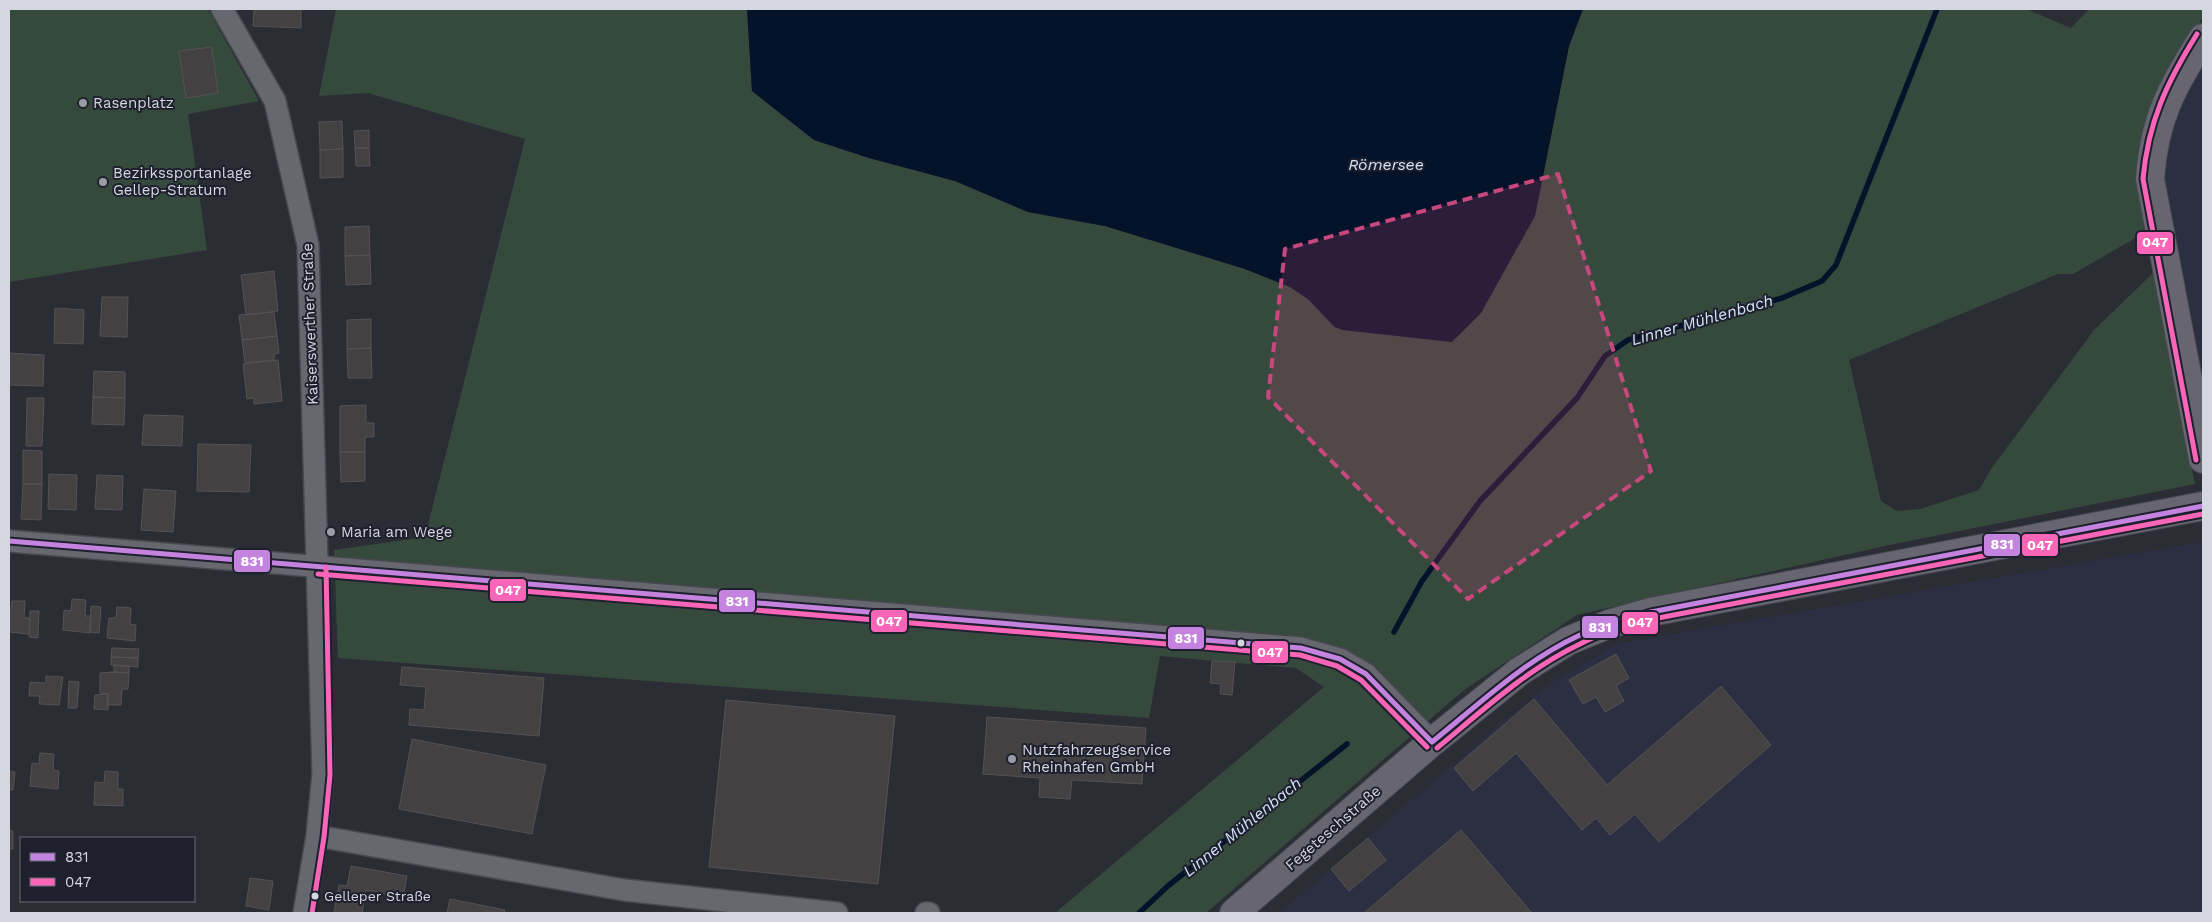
<svg xmlns="http://www.w3.org/2000/svg" width="2212" height="922" viewBox="0 0 2212 922" font-family="'Work Sans',sans-serif">
<style>
.built{fill:#2c2f42}
.green{fill:#36493d}
.water{fill:#05132a}
.lines{fill:none;stroke-linecap:round;stroke-linejoin:round}
.stream{stroke:#05132a;stroke-width:5.5}
.building{fill:#434142;stroke:#555254}
.minor-casing{stroke:#474850;stroke-width:24}
.secondary-casing{stroke:#474850;stroke-width:30}
.minor{stroke:#67686f;stroke-width:21}
.secondary{stroke:#666570;stroke-width:28}
.bus-1-casing{stroke:#1e202e;stroke-width:9}
.bus-2-casing{stroke:#1e202e;stroke-width:9}
.bus-1{stroke:#c483df;stroke-width:5}
.bus-2{stroke:#fa66b7;stroke-width:5}
.marked{fill:#c6487c;fill-opacity:0.2;stroke:#c6487c;stroke-width:4;stroke-dasharray:10 6;stroke-linejoin:round}
.poi-dot{fill:#999ca4;stroke:#1e202e;stroke-width:2}
.bus-dot{fill:#d4d7e0;stroke:#1e202e;stroke-width:2}
.labels{text-anchor:middle;dominant-baseline:central;stroke-width:4;stroke-linejoin:round;paint-order:stroke}
.bus-label{font-size:14px;fill:#d4d7e0;stroke:#1e202e;text-anchor:start}
.poi-label{font-size:15px;fill:#d4d7e0;stroke:#1e202e;text-anchor:start}
.street-label{font-size:15px;fill:#d4d7e0;stroke:#1e202e}
.water-label{font-size:16px;font-style:italic;fill:#d4e3f9;stroke:#1e202e}
.line-badge{stroke:#1e202e;stroke-width:2}
.badge-label{font-size:14px;text-anchor:middle;font-weight:bold;fill:#fff}
</style>
<rect width="100%" height="100%" fill="#2b2d35"/>
<!-- built -->
<path class="built" d="M2203,58V370L2160,159L2173,114Z
M2203,542V913H1279L1539,691L1615,644Z"/>
<!-- green -->
<path class="green" d="M9,9H208L259,101L188,114L207,250L9,282Z
M336,9H747L752,91L814,140L869,158L955,181L1028,212L1105,226L1245,269L1290,287L1308,299L1334,327L1343,330L1452,342L1535,216L1569,46L1583,9H2026L2071,28L2089,9H2203V16L2152,112L2139,155L2144,233L2073,274H2058L1849,360L1881,501L1897,511L1920,509L1979,490L1991,469L2094,330L2153,273L2195,484L1889,545L1577,615L1464,690L1206,913H1055L1324,687L1296,668L1160,656L1149,718L338,658L334,550L425,537L525,139L368,93L319,96Z"/>
<!-- water -->
<path class="water" d="M747,9H1583L1569,46L1535,216L1481,313L1452,342L1343,330L1335,327L1308,299L1290,287L1245,269L1105,226L1028,212L955,181L869,158L814,140L752,91Z"/>
<g class="lines">
<!-- stream -->
<path class="stream" d="M1394,632L1422,581L1480,501L1577,398L1605,356L1628,340L1782,298L1822,281L1836,265L1937,9
M1139,913L1169,885L1347,744"/>
</g>
<!-- building -->
<path class="building" d="M254,9H301V28L253,26Z
M212,47L218,93L186,98L179,51Z
M342,121L343,149L320,150L319,122Z
M369,130V148H355L354,131Z
M355,148H369L370,166H356Z
M343,149V177L320,178V150Z
M369,226L370,255L345,256V227Z
M370,255L371,284L346,285L345,256Z
M274,271L278,311L246,315L241,275Z
M102,297H128L127,337L100,336Z
M55,308L84,310L83,344L54,343Z
M274,312L277,336L242,340L239,315Z
M371,319V348L347,349V320Z
M277,336L279,353L274,354V360L245,363L242,340Z
M371,348L372,378H348L347,349Z
M9,353L44,355L43,386L9,385Z
M278,360L282,401L254,404V398L247,399L243,364Z
M94,371L125,372V398L93,397Z
M93,397L125,398L124,425L92,424Z
M27,398H44L42,446H26Z
M366,405V423H374V437H365V452H340V406Z
M144,415L183,416L182,446L142,445Z
M198,444L251,445L249,492L197,491Z
M23,450L42,451V484H23Z
M340,452H365V481L341,482Z
M49,474L77,475L76,510L48,509Z
M97,475L123,476L122,510L95,509Z
M23,484H42L41,520L21,519Z
M144,489L176,491L173,532L141,530Z
M72,599L86,600L85,616H91L90,633L63,630L64,610L71,611Z
M12,601H25L24,618H30L29,634L9,632V611H11Z
M91,606L101,607L99,633L90,632Z
M117,607L131,608L130,624L136,625L135,641L107,638L109,618H116Z
M30,611H39L38,638L29,637Z
M112,648L139,649L138,658L111,657Z
M1616,654L1629,678L1616,686L1624,701L1605,712L1596,697L1583,704L1569,680Z
M111,657L138,658V667L111,665Z
M1212,661L1235,662L1232,695L1220,694L1221,684L1210,683Z
M114,665L129,666V673L114,672Z
M402,667L544,678L539,736L409,725L410,709L424,710L426,687L400,685Z
M114,672L129,673L128,689H122L121,705H107L108,694L100,693V673Z
M46,676L63,677L59,705L39,704L40,696H29L30,682L46,683Z
M69,681L79,682L77,708H68Z
M1721,686L1771,745L1659,842L1635,814L1610,835L1596,818L1582,830L1516,753L1473,791L1454,768L1534,699L1607,785Z
M108,694V710L94,709L95,695Z
M726,700L895,716L878,884L709,867Z
M987,717L1146,728L1142,784L1072,780L1070,799L1039,797L1040,778L983,774Z
M412,739L546,765L532,834L399,809Z
M40,753L54,754L53,770L59,771L58,789L30,786L32,763L39,764Z
M9,771L15,772L13,790H9Z
M105,771L118,772V789H123V806L94,805L95,782L104,783Z
M9,830L13,831V849H9Z
M1461,830L1532,913H1364Z
M1368,838L1386,860L1349,891L1331,869Z
M351,866L407,876L403,897L366,890L362,913H334L339,885L347,886Z
M250,878L273,881L269,910L246,906Z
M450,899L505,910L504,913H447Z"/>
<g class="lines">
<defs>
<path id="minor" d="M222,9L275,101L308,245L323,774L317,836L304,913
M9,541L1301,648L1340,659L1366,674L1432,742
M317,836L624,890L837,913
M926,913H929"/>
<path id="secondary" d="M2203,38C2172,87 2154,119 2150,179L2203,459
M1234,913L1432,742L1520,671L1568,641L1609,624L1651,612L2203,506"/>
</defs>
<!-- minor casing -->
<use href="#minor" class="minor-casing"/>
<!-- secondary casing -->
<use href="#secondary" class="secondary-casing"/>
<!-- minor -->
<use href="#minor" class="minor"/>
<!-- secondary -->
<use href="#secondary" class="secondary"/>
<defs>
<path id="bus-1" d="M9,541L1301,648L1340,659L1366,674L1432,742
M1432,742C1478,705 1524,661 1578,636C1601,625 1626,619 1651,612L2203,506"/>
<path id="bus-2" d="M2196,460L2143,179C2148,122 2167,82 2197,34
M318,574L1300,655L1337,666L1361,680L1427,747
M1437,748C1482,711 1527,669 1580,644C1603,632 1628,626 1653,619L2203,514
M312,913L324,837L330,775L326,567"/>
</defs>
<!-- bus-1 casing -->
<use href="#bus-1" class="bus-1-casing"/>
<!-- bus-2 casing -->
<use href="#bus-2" class="bus-2-casing"/>
<!-- bus-1 -->
<use href="#bus-1" class="bus-1"/>
<!-- bus-2 -->
<use href="#bus-2" class="bus-2"/>
</g>
<!-- marked area -->
<path class="marked" d="M1558,174L1651,471L1468,599L1268,397L1285,249Z"/>
<!-- markers -->
<g class="poi-dot">
<circle cx="83" cy="103" r="5"/>
<circle cx="103" cy="182" r="5"/>
<circle cx="331" cy="532" r="5"/>
<circle cx="1012" cy="759" r="5"/>
</g>
<g class="bus-dot">
<circle cx="1241" cy="643" r="4.5"/>
<circle cx="315" cy="896" r="4.5"/>
</g>
<g class="labels">
<!-- bus labels -->
<g class="bus-label">
<text x="324" y="896">Gelleper Straße</text>
</g>
<!-- poi labels -->
<g class="poi-label">
<text x="93" y="103">Rasenplatz</text>
<text x="113" y="173">Bezirkssportanlage<tspan x="113" dy="17">Gellep-Stratum</tspan></text>
<text x="341" y="532">Maria am Wege</text>
<text x="1022" y="750">Nutzfahrzeugservice<tspan x="1022" dy="17">Rheinhafen GmbH</tspan></text>
</g>
<!-- street labels -->
<g class="street-label">
<text transform="translate(310 324) rotate(-92)">Kaiserswerther Straße</text>
<text transform="translate(1333 828) rotate(-41)">Fegeteschstraße</text>
</g>
<!-- water labels -->
<g class="water-label">
<text x="1386" y="164">Römersee</text>
<text transform="translate(1702 320) rotate(-16)">Linner Mühlenbach</text>
<text transform="translate(1242 827) rotate(-39)">Linner Mühlenbach</text>
</g>
</g>
<g class="line-badge">
<rect x="2136" y="231" width="38" height="24" rx="5" fill="#fa66b7"/>
<rect x="1983" y="533" width="38" height="24" rx="5" fill="#c483df"/>
<rect x="2021" y="533" width="38" height="24" rx="5" fill="#fa66b7"/>
<rect x="233" y="549" width="38" height="24" rx="5" fill="#c483df"/>
<rect x="489" y="578" width="38" height="24" rx="5" fill="#fa66b7"/>
<rect x="718" y="589" width="38" height="24" rx="5" fill="#c483df"/>
<rect x="870" y="609" width="38" height="24" rx="5" fill="#fa66b7"/>
<rect x="1621" y="611" width="38" height="24" rx="5" fill="#fa66b7"/>
<rect x="1581" y="615" width="38" height="24" rx="5" fill="#c483df"/>
<rect x="1167" y="626" width="38" height="24" rx="5" fill="#c483df"/>
<rect x="1251" y="640" width="38" height="24" rx="5" fill="#fa66b7"/>
</g>
<g class="badge-label">
<text x="2155" y="247">047</text>
<text x="2002" y="549">831</text>
<text x="2040" y="550">047</text>
<text x="252" y="566">831</text>
<text x="508" y="595">047</text>
<text x="737" y="606">831</text>
<text x="889" y="626">047</text>
<text x="1640" y="627">047</text>
<text x="1600" y="632">831</text>
<text x="1186" y="643">831</text>
<text x="1270" y="657">047</text>
</g>
<!-- border -->
<rect width="2212" height="922" fill="none" stroke="#d4d7e0" stroke-width="20"/>
<!-- legend -->
<rect x="20" y="837" width="175" height="65" fill="#1e202e" stroke="#676975"/>
<rect x="30" y="853" width="25" height="8" fill="#c483df" stroke="#676975"/>
<text x="65" y="862" font-size="15" fill="#d4d7e0">831</text>
<rect x="30" y="878" width="25" height="8" fill="#fa66b7" stroke="#676975"/>
<text x="65" y="887" font-size="15" fill="#d4d7e0">047</text>
</svg>
